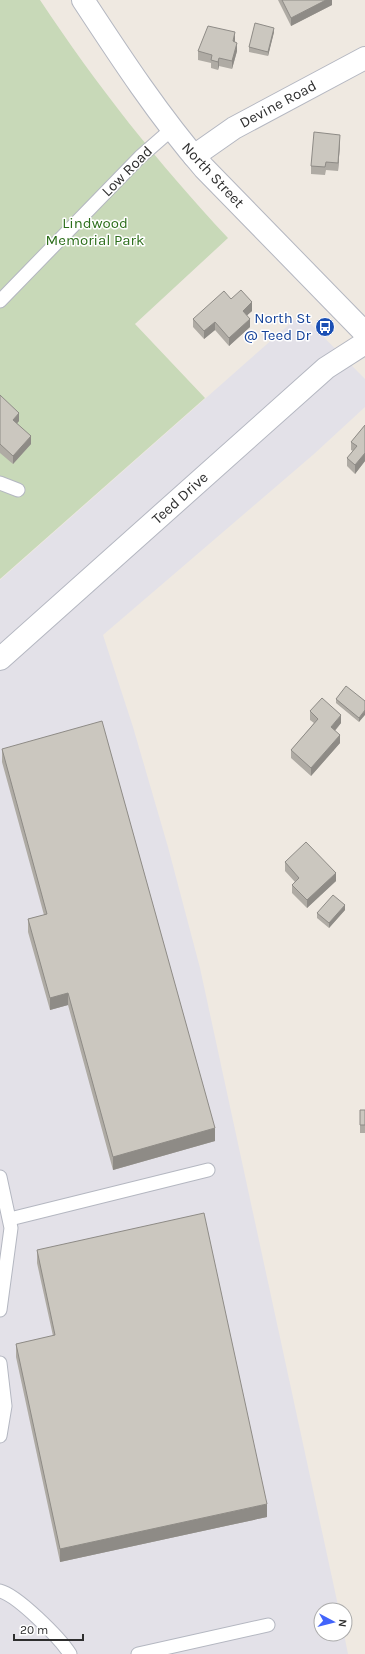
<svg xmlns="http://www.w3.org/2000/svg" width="365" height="1654" viewBox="0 0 365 1654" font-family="Karla,sans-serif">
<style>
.industrial{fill:#e3e1e8}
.cemetery{fill:#c8d9b8}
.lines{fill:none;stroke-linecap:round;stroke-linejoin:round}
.service-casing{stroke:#b4b7c1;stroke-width:15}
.minor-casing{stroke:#b4b7c1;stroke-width:24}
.secondary-casing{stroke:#b4b7c1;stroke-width:24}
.service{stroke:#fff;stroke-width:13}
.minor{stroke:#fff;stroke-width:22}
.secondary{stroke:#fff;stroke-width:22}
.wall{fill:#afaba4}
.shaded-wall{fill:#8e8b86}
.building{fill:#cbc7bf;stroke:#8e8b86}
.labels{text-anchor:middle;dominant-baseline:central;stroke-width:3;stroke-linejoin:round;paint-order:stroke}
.street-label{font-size:15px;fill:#2e2e2e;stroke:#fff}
.park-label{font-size:15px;fill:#2c6e1b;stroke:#fff}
.transit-label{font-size:15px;fill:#164399;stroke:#fff;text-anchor:end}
</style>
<rect width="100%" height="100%" fill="#efe9e1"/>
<!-- industrial -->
<path class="industrial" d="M301,314L365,379V407L314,454L103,635L133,727L168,847L200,968L339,1610H321V1634H344L348,1654H0V580Z"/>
<!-- cemetery -->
<path class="cemetery" d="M0,0H40C97,86 158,163 228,238L135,324L205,398L0,579Z"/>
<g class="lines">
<defs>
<path id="service" d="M0,301L140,157L172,129
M0,483L18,490
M0,1177L11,1228L0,1310
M10,1219L208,1170
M0,1363L5,1406L0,1436
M0,1591C17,1595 60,1638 70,1654
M138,1654L268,1625"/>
<path id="minor" d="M194,156L234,128L365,58
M0,659L326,368L365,343"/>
<path id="secondary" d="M83,0C121,58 159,116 204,168L365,333"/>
</defs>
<!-- service casing -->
<use href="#service" class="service-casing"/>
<!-- minor casing -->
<use href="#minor" class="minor-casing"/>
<!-- secondary casing -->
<use href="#secondary" class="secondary-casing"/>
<!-- service -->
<use href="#service" class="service"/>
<!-- minor -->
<use href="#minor" class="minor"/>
<!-- secondary -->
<use href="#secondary" class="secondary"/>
</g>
<!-- wall -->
<path class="wall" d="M278,0H332V5L291,26Z
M274,32L268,56L249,52V47Z
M235,40V42L237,51L232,69L219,66L218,70L211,68V63L198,60V51Z
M340,143L338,171L326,170L325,175L311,174V166Z
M231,299L252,311L247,315L250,327L229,346L215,330L204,339L193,327V319Z
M0,395L19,421L17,423L31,444L13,464L0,453Z
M365,425V461L355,474L347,466V458L353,451L351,450V442Z
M336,699L365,701L359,722L336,703Z
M310,711L341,723L335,731L340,743L311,776L291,758V750L314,723L310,720Z
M2,749L215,1141L113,1170L68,1005L50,1010L28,932V919L44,915L2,762Z
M285,862L336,881L307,908L292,893V885L295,882L285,871Z
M345,910L329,928L317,918V913Z
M360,1110H365V1133H360Z
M37,1250L267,1517L60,1562L16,1357V1344L53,1336L37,1263Z"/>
<!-- shaded-wall -->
<path class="shaded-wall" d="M326,0H332V5L291,26V18Z
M274,28V32L268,56V52Z
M235,32V40L233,50V41Z
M237,43V51L232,69V61Z
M219,58V66L218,70V62Z
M340,135V143L338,171V163Z
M252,302V311L243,319V311Z
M250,319V327L229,346V338Z
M215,322V330L204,339V331Z
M19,413V421L13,428V420Z
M31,436V444L13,464V456Z
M365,453V461L355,474V465Z
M365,710V715L359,722V718Z
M341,715V723L331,735V727Z
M340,735V743L311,776V768Z
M336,873V881L307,908V900Z
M345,905V910L329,928V923Z
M68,993V1005L50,1010V998Z
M215,1128V1141L113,1170V1157Z
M267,1504V1517L60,1562V1549Z"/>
<!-- building -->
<path class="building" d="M282,0H326L291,18Z
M255,23L274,28L268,52L249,47Z
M208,26L235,32L233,41L237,43L232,61L219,58L218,62L211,60L212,55L198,51Z
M314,132L340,135L338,163L326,162L325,167L311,166Z
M241,290L252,302L243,311L250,319L229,338L215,322L204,331L193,319L224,291L231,299Z
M0,395L19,413L13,420L31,436L13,456L0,444Z
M365,425V453L355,465L347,458L357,446L351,442Z
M346,686L365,701V710L359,718L336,699Z
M322,698L341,715L331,727L340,735L311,768L291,750L318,719L310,711Z
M102,721L215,1128L113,1157L68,993L50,998L28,919L47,914L2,749Z
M306,842L336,873L307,900L292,885L299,878L285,862Z
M333,895L345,905L329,923L317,913Z
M360,1110H365V1125H360Z
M204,1213L267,1504L60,1549L16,1344L55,1335L37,1250Z"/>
<!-- icons -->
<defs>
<symbol id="bus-disc" viewBox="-11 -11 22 22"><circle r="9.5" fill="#1a4fb4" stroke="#fff"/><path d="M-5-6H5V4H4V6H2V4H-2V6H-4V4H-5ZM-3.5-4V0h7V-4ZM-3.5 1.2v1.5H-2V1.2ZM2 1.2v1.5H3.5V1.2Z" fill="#fff"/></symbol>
</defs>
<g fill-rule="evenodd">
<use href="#bus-disc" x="314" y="316" width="22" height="22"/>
</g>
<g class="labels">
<!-- street labels -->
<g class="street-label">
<text transform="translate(278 104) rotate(-28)">Devine Road</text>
<text transform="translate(127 171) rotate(-45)">Low Road</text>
<text transform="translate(213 175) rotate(47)">North Street</text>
<text transform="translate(180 498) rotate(-42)">Teed Drive</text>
</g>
<!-- park labels -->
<g class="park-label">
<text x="95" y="223">Lindwood<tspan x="95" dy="17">Memorial Park</tspan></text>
</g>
<!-- transit labels -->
<g class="transit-label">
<text x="311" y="318">North St<tspan x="311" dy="17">@ Teed Dr</tspan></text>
</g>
</g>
<!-- north arrow -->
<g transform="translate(333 1622) rotate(97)"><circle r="19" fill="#ffffff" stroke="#ababab"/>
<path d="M0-3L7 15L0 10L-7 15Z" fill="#4264fb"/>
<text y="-6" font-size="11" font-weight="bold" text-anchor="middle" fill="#2e2e2e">N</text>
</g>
<!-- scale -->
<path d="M14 1634v6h69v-6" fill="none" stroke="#2e2e2e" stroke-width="2"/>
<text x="20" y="1634" font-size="12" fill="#2e2e2e" stroke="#ffffff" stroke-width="3" paint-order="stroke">20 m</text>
</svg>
